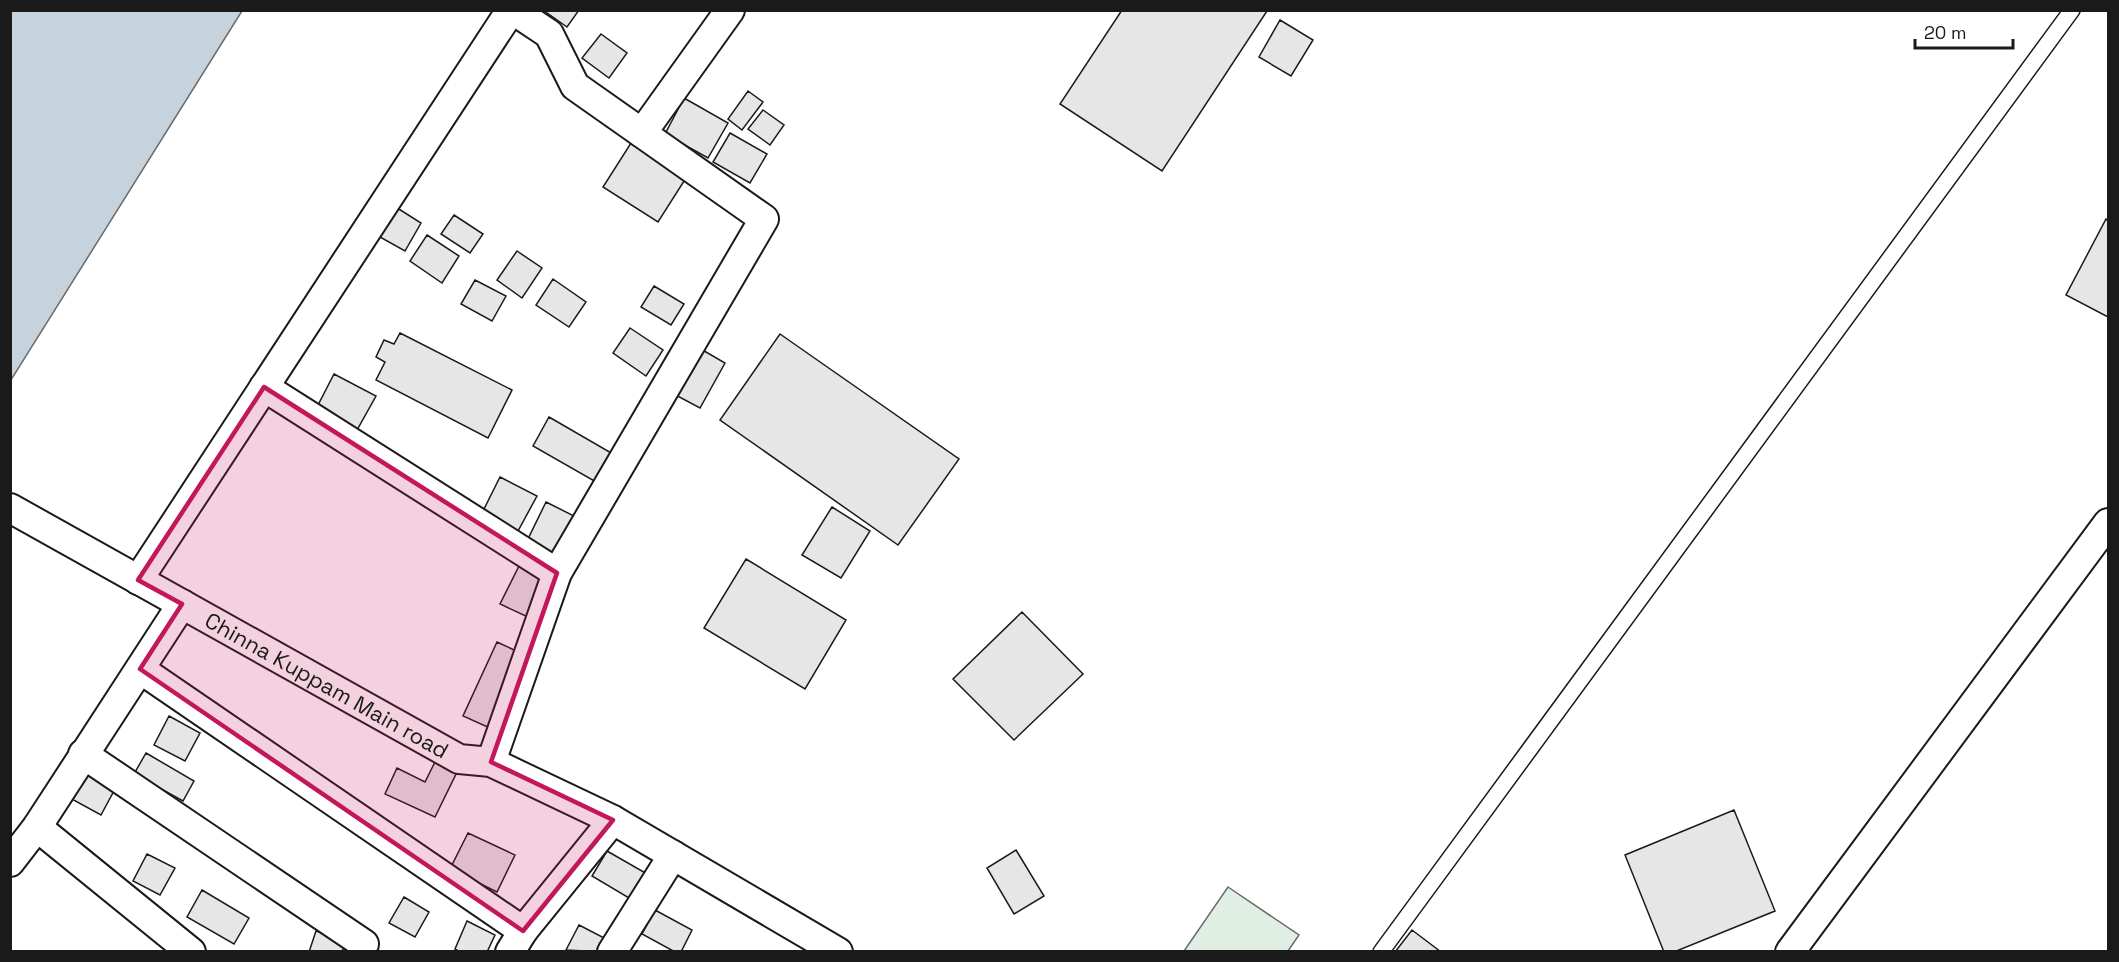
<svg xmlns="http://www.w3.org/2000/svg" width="2119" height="962" viewBox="0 0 2119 962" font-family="'Space Grotesk',sans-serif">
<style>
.green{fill:#e0efe3;stroke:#6a6a6a;stroke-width:1.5}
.water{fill:#c6d2dc;stroke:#6a6a6a;stroke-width:1.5}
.building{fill:#e6e6e6;stroke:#1a1a1a;stroke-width:1.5}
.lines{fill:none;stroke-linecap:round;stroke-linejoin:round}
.lane-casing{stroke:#1a1a1a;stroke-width:18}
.street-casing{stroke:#1a1a1a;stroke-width:32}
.lane{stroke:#fff;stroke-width:15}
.street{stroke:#fff;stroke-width:28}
.marked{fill:#c2185b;fill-opacity:0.2;stroke:#c2185b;stroke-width:4.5;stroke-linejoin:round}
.labels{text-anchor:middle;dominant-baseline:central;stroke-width:4.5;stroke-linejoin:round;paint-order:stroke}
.street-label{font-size:22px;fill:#1a1a1a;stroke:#fff}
</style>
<rect width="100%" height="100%" fill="#fff"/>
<!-- green -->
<path class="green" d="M1228,887L1299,935L1288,951H1184Z"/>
<!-- water -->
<path class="water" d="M11,10L242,11L11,380L10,11Z"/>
<!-- building -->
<path class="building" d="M543,10H579L567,27Z
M1122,10L1267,11L1162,171L1060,104Z
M1280,20L1313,40L1291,76L1259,57Z
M601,34L627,53L609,78L582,58Z
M748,91L763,102L742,130L728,119Z
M684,98L728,123L708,158L665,134Z
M763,110L784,125L770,145L748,129Z
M730,133L767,154L750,183L713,162Z
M631,143L686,178L658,222L603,187Z
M391,204L421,223L405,251L371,232Z
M454,215L483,234L470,253L441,234Z
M2106,219L2108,221V317L2066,295Z
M427,235L459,256L442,283L410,261Z
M517,251L542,268L522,298L497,280Z
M553,279L586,302L569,327L536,305Z
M475,280L506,296L492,321L461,304Z
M654,286L684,304L671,325L641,307Z
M630,328L663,350L646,376L613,353Z
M400,333L512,390L488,438L376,380L385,362L376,357L384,340L394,344Z
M780,334L959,459L898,545L720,420Z
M694,345L725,363L700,408L668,391Z
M334,374L376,396L357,430L316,409Z
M549,417L613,454L596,482L533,446Z
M500,477L537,496L518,531L482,513Z
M546,502L578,518L558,558L526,543Z
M832,507L870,531L841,578L802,555Z
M746,559L846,620L805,689L704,628Z
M519,566L548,580L530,618L500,604Z
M1022,612L1083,674L1014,740L953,679Z
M497,642L525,655L492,729L463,716Z
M169,716L200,733L185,761L154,745Z
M146,753L194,781L183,801L134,774Z
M435,762L457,772L435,817L385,794L397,768L425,782Z
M83,769L116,787L101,815L68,797Z
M1734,810L1775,911L1674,952H1664L1625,855Z
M468,833L515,855L497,892L450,869Z
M1016,850L1044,896L1014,914L987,868Z
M607,851L649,875L634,901L592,876Z
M147,854L175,868L160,895L133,881Z
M202,890L249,918L234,944L187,917Z
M404,897L429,912L415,937L389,923Z
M655,910L692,930L681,952H675L642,934Z
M467,921L495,935L487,952H460L455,949Z
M579,925L610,941L605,952L566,950Z
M1412,930L1441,952H1395Z
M316,931L346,941L342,952H309Z"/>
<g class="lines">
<defs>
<path id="lane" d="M1381,952L2072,10"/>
<g id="street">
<path d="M642,133L730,10"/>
<path d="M264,387L557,573"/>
<path id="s1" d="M10,508L459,759L491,762L613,820L838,952"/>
<path d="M138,580L511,10"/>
<path d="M140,669L523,931"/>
<path d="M83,754L364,944"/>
<path d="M491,762L557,573L764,219L575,86L549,34L513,10"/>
<path d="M37,827L191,952"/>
<path d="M10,862L37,827L182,604"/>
<path d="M510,952L523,931L613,820"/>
<path d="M612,952L673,855"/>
<path d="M1790,952L2108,523"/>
</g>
</defs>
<!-- lane casing -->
<use href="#lane" class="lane-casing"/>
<!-- street casing -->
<use href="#street" class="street-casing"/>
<!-- lane -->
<use href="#lane" class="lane"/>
<!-- street -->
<use href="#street" class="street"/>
</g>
<!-- marked area -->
<path class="marked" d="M264,387L557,573L491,762L613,820L523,931L140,669L182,604L138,580Z"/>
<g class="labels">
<!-- street labels -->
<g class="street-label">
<text stroke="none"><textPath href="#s1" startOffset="363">Chinna Kuppam Main road</textPath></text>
</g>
</g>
<!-- border -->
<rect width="2119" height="962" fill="none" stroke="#1a1a1a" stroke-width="24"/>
<!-- scale -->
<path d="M1915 39v9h98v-9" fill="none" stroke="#1a1a1a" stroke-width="3"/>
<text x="1924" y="39" font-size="18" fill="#1a1a1a" stroke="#ffffff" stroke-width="4.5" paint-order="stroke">20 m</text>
</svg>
